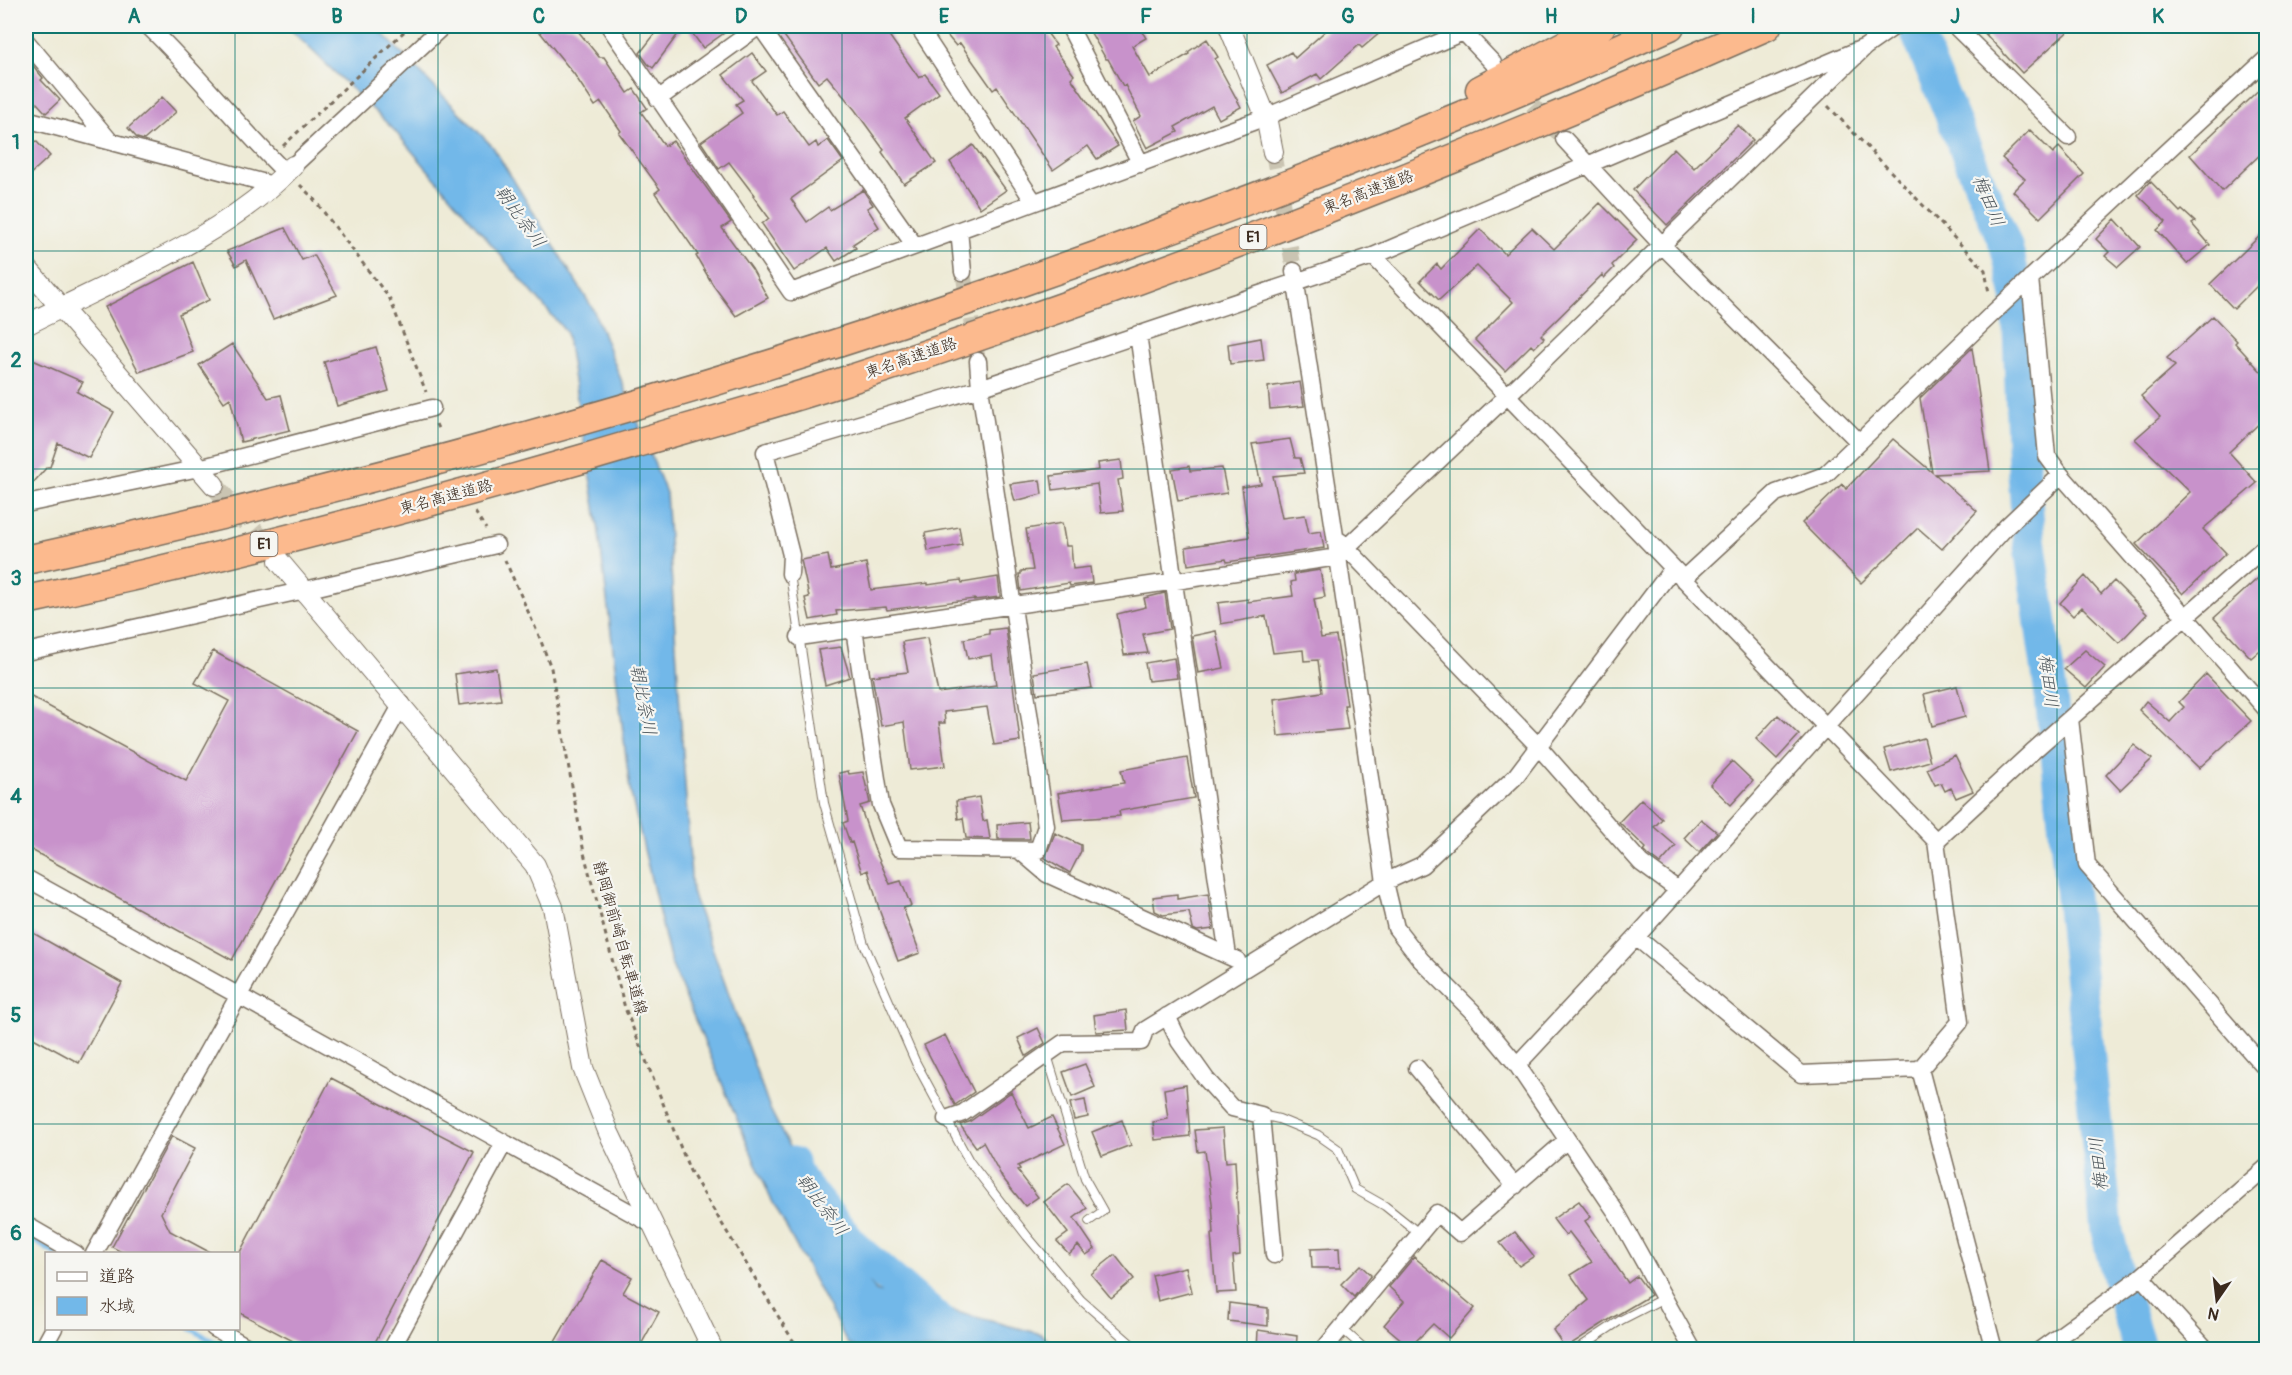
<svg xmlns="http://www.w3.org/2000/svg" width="2292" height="1375" viewBox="0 0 2292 1375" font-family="Pangolin,'Klee One',sans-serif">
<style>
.water{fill:#72b8e9;stroke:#567184;stroke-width:1.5}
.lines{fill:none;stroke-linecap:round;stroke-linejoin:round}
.stream{stroke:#72b8e9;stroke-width:5}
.river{stroke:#72b8e9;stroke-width:33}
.building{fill:#c892cb}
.minor-tunnel{stroke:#cac4b2;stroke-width:16;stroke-dasharray:16 8;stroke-linecap:butt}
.tertiary-tunnel{stroke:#cac4b2;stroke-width:20;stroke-dasharray:20 10;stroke-linecap:butt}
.service-casing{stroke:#7a6e5f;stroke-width:10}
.minor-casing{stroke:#7a6e5f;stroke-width:19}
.tertiary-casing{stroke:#7a6e5f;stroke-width:22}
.motorway-casing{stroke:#7a6e5f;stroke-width:31}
.path{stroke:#7a6e5f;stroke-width:3;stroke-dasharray:4.5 4.5;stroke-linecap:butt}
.service{stroke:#fff;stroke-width:8}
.minor{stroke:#fff;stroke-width:16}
.tertiary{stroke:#fff;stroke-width:20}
.motorway{stroke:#fcba8e;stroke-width:28}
.grid{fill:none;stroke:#0f766e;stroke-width:1.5;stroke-opacity:0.55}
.labels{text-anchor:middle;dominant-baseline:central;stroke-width:4.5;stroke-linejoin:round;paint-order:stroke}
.shield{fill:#f6f6f2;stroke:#73675e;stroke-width:1.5}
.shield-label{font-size:15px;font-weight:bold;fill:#3b2a1e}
.street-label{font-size:16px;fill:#3b2a1e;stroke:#f6f6f2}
.water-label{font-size:18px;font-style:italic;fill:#4c555b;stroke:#f6f6f2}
.neatline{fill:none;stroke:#0f766e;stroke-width:2}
.grid-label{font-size:20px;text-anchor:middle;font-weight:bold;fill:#0f766e}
</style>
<rect width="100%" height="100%" fill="#f6f6f2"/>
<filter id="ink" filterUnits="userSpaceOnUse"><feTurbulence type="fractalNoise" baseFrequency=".0167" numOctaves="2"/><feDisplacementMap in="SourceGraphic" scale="12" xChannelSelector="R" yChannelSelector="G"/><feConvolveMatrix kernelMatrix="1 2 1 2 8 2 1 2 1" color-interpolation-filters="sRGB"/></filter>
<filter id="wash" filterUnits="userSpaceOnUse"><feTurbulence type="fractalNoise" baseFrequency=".008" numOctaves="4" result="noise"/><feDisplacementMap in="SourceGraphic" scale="24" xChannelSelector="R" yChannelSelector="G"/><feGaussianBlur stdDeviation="1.35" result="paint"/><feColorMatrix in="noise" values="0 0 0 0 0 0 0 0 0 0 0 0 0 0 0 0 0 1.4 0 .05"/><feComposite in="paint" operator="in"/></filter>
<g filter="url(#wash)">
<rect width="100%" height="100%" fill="#eeebd7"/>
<!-- water -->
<path class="water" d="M287,26H375L493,147L593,309L666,493L692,892L770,1109L816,1200L876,1291L1041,1334L1058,1349L860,1350L848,1344L770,1197L671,963L630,790L598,525L566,332L394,130Z"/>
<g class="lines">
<!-- stream -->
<path class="stream" d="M26,1236L56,1254
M190,1328L228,1350"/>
<!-- river -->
<path class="river" d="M1914,26L2006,246L2018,296L2024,473L2029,539L2050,687L2107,1231L2120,1285L2140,1350
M792,1163L799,1180L855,1248L973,1350"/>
</g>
<g id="blocks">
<!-- building -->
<path class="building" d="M535,26H574L599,57H604L628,93L634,89L647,108L641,112L665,146L673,141L731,222L722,228L752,269L768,298L736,316L713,285L696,256L698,255L655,193L660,189L619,133L621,131L601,102L595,106L574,74Z
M661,26H684L653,68L648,64L640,53Z
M687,26H734L703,48Z
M777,26H900L888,34L919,78L925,74L939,93L905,118L936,163L904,184L882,152L884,150L855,110L827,76L818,83Z
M939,26H979L985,32L994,26H1042L1056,45L1053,47L1074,75L1071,78L1118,146L1097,159L1088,146L1053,170L997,87L993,90L960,43L956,46Z
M1087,26H1139L1146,38L1132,46L1150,77L1189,54L1188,52L1207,39L1218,57L1215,59L1241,107L1219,119L1212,106L1175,127L1178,132L1147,148L1133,121L1141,116L1125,85L1123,86L1108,59H1106Z
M1331,26H1388L1362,48L1359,45L1321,79L1317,74L1282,93L1267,65L1291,52L1295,58Z
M1978,26H2074L2022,73Z
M752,53L766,71L752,81L777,115L783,111L809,147L816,142L818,147L828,140L843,161L791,199L807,222L828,207L830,210L863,190L873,205L867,208L879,227L853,244L856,248L836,261L827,248L794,271L762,224L769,218L753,196L754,195L729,162L719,169L701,142L742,113L736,104L743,100L723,75Z
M26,57L43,78L41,80L60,100L46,113L27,92L26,94Z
M2266,83V149L2222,191L2190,155Z
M162,97L176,112L144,140L137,138L128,128Z
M1738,125L1753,140L1667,225L1633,190L1674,148L1694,168Z
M2030,130L2053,153L2059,147L2084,174L2040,218L2013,191L2025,179L2002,158Z
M36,141L50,156L26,178V150Z
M973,145L1006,190L980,208L950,162Z
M2150,181L2180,212L2182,210L2195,222L2192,224L2210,245L2187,264L2157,230L2166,222L2138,195Z
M1600,203L1637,240L1612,265L1614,268L1604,278L1602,275L1541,335L1544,338L1534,348L1531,345L1505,371L1475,340L1513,302L1477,266L1439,300L1420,281L1437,264L1441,269L1480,229L1505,254L1532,228L1554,249Z
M2115,219L2140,247L2118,267L2105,256L2109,252L2096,239Z
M285,228L302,260L314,255L337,295L273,319L246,260L236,266L227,251Z
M2266,230V277L2234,309L2210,284Z
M193,262L209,300L179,314L193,352L139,372L105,307Z
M2213,316L2237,341L2235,343L2266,377V417L2229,452L2257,483L2203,529L2226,553L2183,594L2136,544L2190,492L2135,439L2160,417L2141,396L2175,366L2167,358Z
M1261,338L1264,360L1230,364L1228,344Z
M232,344L268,398L281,395L290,430L241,442L230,398L224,402L199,365Z
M376,347L389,391L337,406L324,362Z
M1972,348L1990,471L1935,474L1977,511L1942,549L1918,528L1861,583L1802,523L1842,484L1846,489L1893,439L1932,472L1920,398Z
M26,357L83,382L77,392L114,412L89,458L58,443L50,467H47L26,491Z
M1300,382L1304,406L1270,409L1268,387Z
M1290,439L1295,458H1300L1304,473L1273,476L1282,518L1305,515L1309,533L1321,531L1324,548L1227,562L1226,559L1188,565L1186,547L1249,537L1242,487L1261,484L1252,444Z
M1121,460L1123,479L1118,480L1123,511L1101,513L1097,484L1053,490L1051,476L1099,470L1098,463Z
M1189,466L1190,471L1222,468L1227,493L1178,501L1172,469Z
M1040,480L1042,494L1015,501L1010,484Z
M1062,523L1066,546H1071L1073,569L1090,567L1092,583L1070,586L1069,583L1021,591L1019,574H1021V571L1033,570L1026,529Z
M959,527L962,545L928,551L925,533Z
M828,555L831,570L866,563L871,590L928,583V585L961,580L962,583L998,577L1000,594V597L974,600V599L887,610L886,607L836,611L837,615L810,620L805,598L809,597L801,560Z
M1320,570L1325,597L1314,599L1321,638L1336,636L1347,705H1344L1348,729L1278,736L1274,699L1322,692L1318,660L1304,661L1303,650L1273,653L1266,616L1221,624L1218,603L1248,599V602L1293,596L1291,582L1295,581L1294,574Z
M2266,571V645L2251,658L2214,618Z
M2085,576L2101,594L2114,581L2147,614L2119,643L2082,607L2073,616L2060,603Z
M1165,593L1170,629L1143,634L1148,653L1124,655L1117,614L1146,607L1144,598Z
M1006,628L1020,741L994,745L987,707L944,712L945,723H939L945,766L910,770L904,722L881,726L872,676L908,672L902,642L927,638L938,693L996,685L992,655L968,659L964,639L989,634V630Z
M1216,631L1224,668L1198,673L1192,636Z
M841,647L850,677L825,685L818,650Z
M2085,650L2105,667L2086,688L2064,669Z
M213,651L358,731L232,960L26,847V694L186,781L229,701L195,683Z
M1174,658L1177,678L1148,681L1145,663Z
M1087,664L1092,688L1037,694L1034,673Z
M496,668L501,700L459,705L455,674Z
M2206,674L2251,721L2199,768L2139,710L2146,701L2170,722L2184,707L2179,702Z
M1957,686L1965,717L1932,726L1924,694Z
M1778,715L1799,735L1777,759L1756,739Z
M1924,738L1930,761L1891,772L1884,749Z
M2134,745L2152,759L2120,790L2106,775Z
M1955,755L1973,791L1956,798L1951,788L1945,791L1941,783L1935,785L1927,769Z
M1187,758L1194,798L1119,811L1120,816L1063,820L1058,793L1124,783L1121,770Z
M1732,761L1753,781L1731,805L1710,785Z
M848,771L849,774L863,772L870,803L860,806L874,848L890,884L901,881L911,906L903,908L920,953L898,961L880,912L868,870L862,873L852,842L850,843L843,823L848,821L839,773Z
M979,797L983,821L987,820L990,839L966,838L963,818L958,819L956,801Z
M1641,799L1662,819L1654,827L1676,846L1660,864L1648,855L1644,851L1646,848L1619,822Z
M1701,819L1717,832L1699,852L1684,838Z
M1028,822L1030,839H998L997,825Z
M1055,833L1081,845V851L1070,873L1045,858Z
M1177,894V899L1208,894L1213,929L1197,931L1193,929L1189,912L1163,915L1155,911L1153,897Z
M26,929L122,983L79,1063L26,1034Z
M1126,1010L1128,1030L1096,1032L1094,1015Z
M1038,1028L1045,1043L1026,1056L1018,1038Z
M945,1035L974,1092L955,1105L924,1045Z
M1085,1064L1095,1087L1072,1097L1063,1072Z
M331,1078L474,1152L371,1350H310L238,1312V1256Z
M1186,1085L1190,1136L1155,1140L1153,1122L1168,1119L1164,1089Z
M1011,1092L1029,1128L1052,1117L1065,1144L1018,1166L1020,1169L1017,1170L1038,1197L1025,1206L1002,1177L983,1142L976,1147L960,1125L969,1122Z
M1085,1100L1088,1117L1074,1120L1070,1103Z
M1122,1120L1131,1145L1102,1156L1092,1132Z
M1223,1128L1226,1162L1235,1161L1240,1255L1233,1256L1236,1292L1216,1293L1211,1234H1214L1212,1203L1205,1151L1198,1152L1195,1130Z
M172,1136L195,1148L161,1213L170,1231L213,1254H125L112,1247Z
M1068,1184L1087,1208L1074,1218L1095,1249L1086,1255L1078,1245L1069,1254L1057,1241L1068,1233L1044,1202Z
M1579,1201L1591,1217L1585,1221L1628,1283L1637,1276L1651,1295L1607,1321L1565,1348L1553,1330L1589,1300L1571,1275L1592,1262L1569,1232L1565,1235L1553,1219Z
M1515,1232L1534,1256L1519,1266L1500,1243Z
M1339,1248L1340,1268H1312L1311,1249Z
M1115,1255L1134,1279L1111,1298L1091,1274Z
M1414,1257L1475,1308L1449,1338L1433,1324L1410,1347L1384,1325L1404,1301L1389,1287Z
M602,1260L632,1277L623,1293L659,1312L638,1350H568L555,1342Z
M1360,1265L1371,1275L1354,1297L1341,1284Z
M1186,1267L1192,1292L1158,1301L1152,1275Z
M1229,1303L1268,1308V1326L1228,1321Z
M1258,1330L1297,1336L1296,1350H1257Z"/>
</g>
</g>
<g filter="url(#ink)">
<use href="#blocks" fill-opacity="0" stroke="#7a6e5f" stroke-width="1.5"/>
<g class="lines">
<!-- minor-tunnel -->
<path class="minor-tunnel" d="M1516,87L1564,139
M1273,152L1294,270
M963,272L978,361"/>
<!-- tertiary-tunnel -->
<path class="tertiary-tunnel" d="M214,485L272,552"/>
<defs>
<path id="service" d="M790,574L824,803L864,944L916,1063L969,1161L1027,1236L1081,1300L1138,1350
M1047,1055L1085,1179L1103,1211L1089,1221
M1261,1115L1279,1119L1318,1135L1338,1149L1355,1189L1385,1206L1420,1234
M1341,1328L1366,1350
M1576,1350L1621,1320L1664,1298"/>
<path id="minor" d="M148,26C197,73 238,126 286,173
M609,26L791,292L1266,117L1477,26
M760,26L915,246
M918,26L1034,202
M1069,26L1141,164
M1458,26L1493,63
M1955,26L2068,137
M26,41L110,141
M658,99L759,26
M26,119L273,185
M1564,139L1661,244L1859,442
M293,166L443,26
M959,230L963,272
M1373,256L1936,841
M1294,271L1335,536L1385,882L1396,928L1421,960L1473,1012L1517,1065L1618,1215L1693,1350
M2030,278L2047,456L2061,475
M1138,334L1228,956
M26,504L199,468L432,408
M1340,541L1538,746L1641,863L1678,890
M1347,547L1508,395L1865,47L1895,26
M790,574L791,555L765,452L980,388L1373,256L1865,47
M1683,579L1776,493L1825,475L1993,313L2266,59
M854,629L881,805L899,848L1038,850L1046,826L980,388L978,361
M799,637L1338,557
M26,652L305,590L496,545
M2070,719L2087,865L2266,1069
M1020,851L1047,874L1237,960
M26,878L653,1225
M1636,937L1801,1074L1920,1069
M1167,1016L1179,1041L1206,1079L1232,1108L1261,1115L1274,1255
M1517,1065L1636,937L2006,527L2061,475L2266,709
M1417,1068L1515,1186
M946,1119L963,1113L1063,1043L1141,1042L1145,1030L1385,882L1422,865L1515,777L1673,568
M26,1225L76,1254
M94,1254L402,704
M2141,1277L2207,1350
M214,1328L253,1350
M42,1350L54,1328
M391,1350L504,1143
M1323,1350L1437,1213L1460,1233L1567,1140
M1994,1350L1920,1069L1960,1022L1936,841L2032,752L2266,546
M2040,1350L2141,1277L2266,1168"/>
<path id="tertiary" d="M1229,26L1266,117L1273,152
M26,267L214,485
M26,325C114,280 224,238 293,166
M279,561L535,865L553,907L583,1068L609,1133L713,1350"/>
<path id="motorway" d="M1480,90L1601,26
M26,560C590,437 1142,262 1670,26
M26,600C215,560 403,511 589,457C666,434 743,413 820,389C1142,286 1458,162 1767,26"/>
</defs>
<!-- service casing -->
<use href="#service" class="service-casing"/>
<!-- minor casing -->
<use href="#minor" class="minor-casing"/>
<!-- tertiary casing -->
<use href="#tertiary" class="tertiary-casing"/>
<!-- motorway casing -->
<use href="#motorway" class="motorway-casing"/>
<!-- path -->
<path class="path" d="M1828,106L1985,270L1989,293
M283,146L410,26
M300,185L313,198L390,299L426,392
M436,424L439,431
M475,512L486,529
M505,560L539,636L551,668L584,853L625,1008L690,1171L792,1339L801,1350"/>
<!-- service -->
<use href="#service" class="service"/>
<!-- minor -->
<use href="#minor" class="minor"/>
<!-- tertiary -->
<use href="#tertiary" class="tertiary"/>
<!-- motorway -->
<use href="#motorway" class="motorway"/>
</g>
</g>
<!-- grid -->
<path class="grid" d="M235,26V1254M438,26V1350M640,26V1350M842,26V1350M1045,26V1350M1247,26V1350M1450,26V1350M1652,26V1350M1854,26V1350M2057,26V1350M26,251H2266M26,469H2266M26,688H2266M26,906H2266M26,1124H2266M235,1328V1350"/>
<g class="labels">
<!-- shield labels -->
<g class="shield">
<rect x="1239.5" y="225" width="27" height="24" rx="4.5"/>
<rect x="250.5" y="532" width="27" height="24" rx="4.5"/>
</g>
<g class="shield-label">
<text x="1253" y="237">E1</text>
<text x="264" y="544">E1</text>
</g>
<!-- street labels -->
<g class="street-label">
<text transform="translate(1368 192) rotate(-21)">東名高速道路</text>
<text transform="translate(911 358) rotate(-19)">東名高速道路</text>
<text transform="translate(446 497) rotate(-15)">東名高速道路</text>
<text transform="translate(620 938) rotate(74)">静岡御前崎自転車道線</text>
</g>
<!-- water labels -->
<g class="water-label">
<text transform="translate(1988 201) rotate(67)">梅田川</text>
<text transform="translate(520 217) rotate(54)">朝比奈川</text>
<text transform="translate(2048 681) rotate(83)">梅田川</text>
<text transform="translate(643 700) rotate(79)">朝比奈川</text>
<text transform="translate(2099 1164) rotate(-96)">梅田川</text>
<text transform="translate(822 1205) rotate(53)">朝比奈川</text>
</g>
</g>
<!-- margin -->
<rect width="2292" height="1375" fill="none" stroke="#f6f6f2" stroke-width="66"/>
<!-- legend -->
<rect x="45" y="1252" width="195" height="78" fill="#f6f6f2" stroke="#aba49d" stroke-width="1.5"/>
<rect x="57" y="1272" width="30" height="9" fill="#ffffff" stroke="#aba49d" stroke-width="1.5"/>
<text x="99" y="1282" font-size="18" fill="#3b2a1e">道路</text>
<rect x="57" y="1297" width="30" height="18" fill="#72b8e9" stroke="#aba49d" stroke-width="1.5"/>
<text x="99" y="1312" font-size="18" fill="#3b2a1e">水域</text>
<!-- north arrow -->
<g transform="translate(2217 1300) rotate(194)" stroke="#f6f6f2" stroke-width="4.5" paint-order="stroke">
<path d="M0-4.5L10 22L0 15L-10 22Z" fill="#3b2a1e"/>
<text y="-9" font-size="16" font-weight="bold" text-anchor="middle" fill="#3b2a1e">N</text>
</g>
<rect x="33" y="33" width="2226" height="1309" class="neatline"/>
<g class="grid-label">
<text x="134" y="23">A</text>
<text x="337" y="23">B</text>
<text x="539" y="23">C</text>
<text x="741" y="23">D</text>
<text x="944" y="23">E</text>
<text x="1146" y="23">F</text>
<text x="1348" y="23">G</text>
<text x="1551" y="23">H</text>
<text x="1753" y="23">I</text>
<text x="1955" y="23">J</text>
<text x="2158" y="23">K</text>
<text x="16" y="149">1</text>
<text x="16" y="367">2</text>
<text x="16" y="585">3</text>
<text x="16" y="803">4</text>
<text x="16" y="1022">5</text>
<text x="16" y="1240">6</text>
</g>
</svg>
